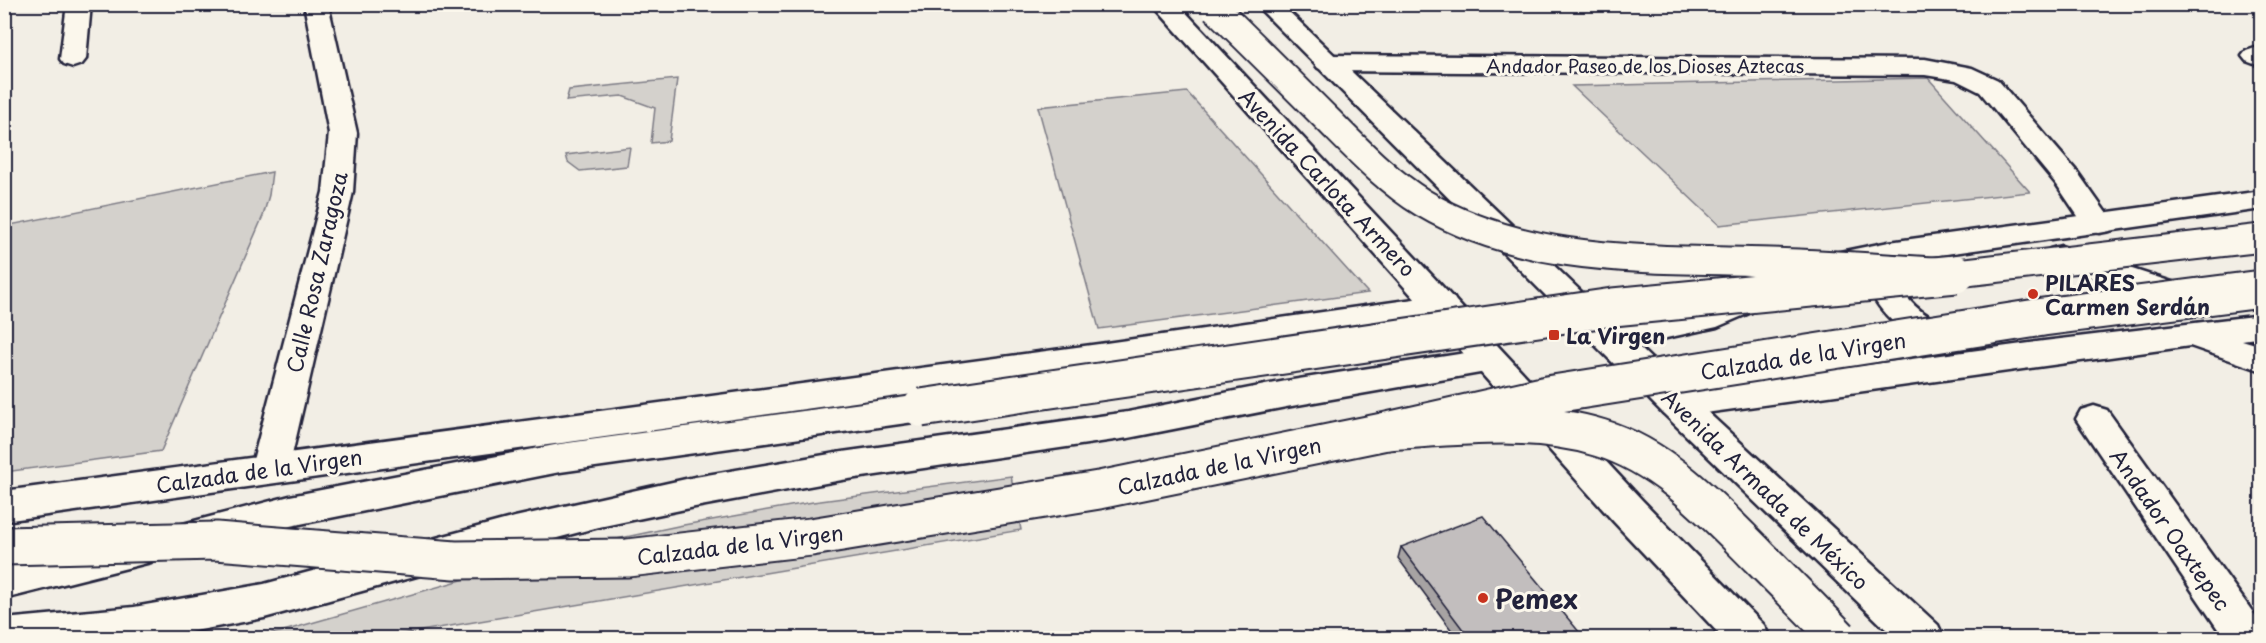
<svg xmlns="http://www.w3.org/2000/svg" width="2266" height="643" viewBox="0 0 2266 643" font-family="'Playpen Sans',sans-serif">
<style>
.green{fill:#d4d1cc;stroke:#7b7a84;stroke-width:1.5}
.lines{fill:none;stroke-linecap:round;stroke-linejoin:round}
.street-casing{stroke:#22223b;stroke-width:5}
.secondary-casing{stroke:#22223b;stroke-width:5}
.primary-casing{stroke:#22223b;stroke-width:5}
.street{fill:#fbf7ec;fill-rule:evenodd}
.secondary{fill:#fbf7ec;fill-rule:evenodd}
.primary{fill:#fbf7ec;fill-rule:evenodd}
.secondary-bridge-far1-casing{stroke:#22223b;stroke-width:31;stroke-linecap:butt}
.secondary-bridge-casing{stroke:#22223b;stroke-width:41;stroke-linecap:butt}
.primary-bridge-far1-casing{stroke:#22223b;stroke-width:31;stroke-linecap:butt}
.primary-bridge-casing{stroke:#22223b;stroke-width:41;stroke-linecap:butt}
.secondary-bridge-far1{stroke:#fbf7ec;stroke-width:27}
.secondary-bridge{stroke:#fbf7ec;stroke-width:37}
.primary-bridge-far1{stroke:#fbf7ec;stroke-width:27}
.primary-bridge{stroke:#fbf7ec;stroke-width:37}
.wall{fill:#a7a3a3;stroke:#22223b;stroke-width:1.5}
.building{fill:#c2bebe;stroke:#22223b;stroke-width:1.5}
.poi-dot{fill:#c8321e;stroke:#fbf7ec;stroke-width:2}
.labels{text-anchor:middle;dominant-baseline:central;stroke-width:6;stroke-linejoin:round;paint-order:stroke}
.far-street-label{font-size:18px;fill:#22223b;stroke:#fbf7ec}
.street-label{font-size:21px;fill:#22223b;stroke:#fbf7ec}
.poi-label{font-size:21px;font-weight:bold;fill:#22223b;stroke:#fbf7ec;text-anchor:start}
.near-poi-label{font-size:26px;font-weight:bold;fill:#22223b;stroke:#fbf7ec;text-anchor:start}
</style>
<rect width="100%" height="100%" fill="#f2eee5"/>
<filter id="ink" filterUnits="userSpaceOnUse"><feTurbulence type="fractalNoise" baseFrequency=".0167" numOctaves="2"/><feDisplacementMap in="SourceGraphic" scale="12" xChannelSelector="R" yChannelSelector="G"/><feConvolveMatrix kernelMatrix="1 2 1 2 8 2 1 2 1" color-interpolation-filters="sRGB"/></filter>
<g filter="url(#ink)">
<!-- green -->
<path class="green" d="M1928,78L2030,192L1719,225L1572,86Z
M677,79L669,141L651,143L655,108L622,96L566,101L569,90Z
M1187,92L1368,293L1099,329L1038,107Z
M630,147L627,166L580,171L568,162L566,155Z
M272,172L269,195L263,216L161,451L5,472V226Z
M1011,476L1021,530L379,638H244L280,632L574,548L678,526L813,502Z"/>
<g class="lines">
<defs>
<path id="street" d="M67,4H91L86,59L82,64L73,67L64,64L60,59Z
M304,4H328L357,133L353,192L289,468L283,478L270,482L257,478L251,468L323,192L329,133Z
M2255,48L2262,50V67L2246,61L2242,56L2246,51Z
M1327,55L1925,59L1972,68L1998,80L2078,173L2114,224L2110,231L2099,233L2088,231L2057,185L1980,92L1956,80L1925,75L1327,71L1318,68L1314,63L1318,58Z
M2094,406L2107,410L2262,625V638H2224L2076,419L2081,410Z"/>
<path id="secondary" d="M2262,191V209L1897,261L1891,271C1901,292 1913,309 1936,320C1948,326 1961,325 1969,337L1964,345C1952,348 1944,346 1932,343C1894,332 1874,305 1859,270L1861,267L1836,272L1825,269L1820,262L1825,255L1889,242Z
M2061,246L2203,292L2208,300L2203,308L2192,311L2050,263L2045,256L2050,249Z
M1757,287L1768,291L1773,298L1768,305L1717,327L1611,350L1599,347L1594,339L1599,331L1698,310Z
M1442,295L1454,298L1458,306L1454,314L1099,368L4,521V491L1099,344Z
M2262,315V337L2242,340L2262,346V371L2190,346L1676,417L1663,413L1658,404L1663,395L1676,391L2044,341Z
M1491,349L1503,353L1508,361L1503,369L1286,407L1128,438L842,480L695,507L599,527L515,549L264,618L157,638H4V619L134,607L264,584L515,517L695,477L842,452L1128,412L1286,381Z
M921,395L934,399L939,408L934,417L921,421L560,472L290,526L193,552L179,547L173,536L179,525L290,496L560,444Z
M137,535L151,540L157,551L151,562L4,599V565Z"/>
<path id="primary" d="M1152,4H1178L1642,500L1764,625L1770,638H1723L1614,522Z
M1255,4H1281L1689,395L1938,625L1944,638H1895L1663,413Z"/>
</defs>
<!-- street casing -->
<use href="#street" class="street-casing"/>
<!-- secondary casing -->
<use href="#secondary" class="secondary-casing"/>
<!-- primary casing -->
<use href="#primary" class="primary-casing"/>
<!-- street -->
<use href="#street" class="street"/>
<!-- secondary -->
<use href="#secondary" class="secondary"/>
<!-- primary -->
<use href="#primary" class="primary"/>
<defs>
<path id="secondary-bridge-far1" d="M1940,275L2262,238"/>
<path id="secondary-bridge" d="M921,408L1613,307L1956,274
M4,546L216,541L455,560L628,558L811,537L1099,490L1387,431L1547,395L2043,317L2262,289"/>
<path id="primary-bridge-far1" d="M1215,8C1253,45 1290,82 1328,120C1357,149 1387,181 1423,203C1529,266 1653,258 1771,262C1836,264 1901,269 1966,273"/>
<path id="primary-bridge" d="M1387,431C1457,427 1532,417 1600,438C1664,457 1713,511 1759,557C1786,584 1813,611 1839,638"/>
</defs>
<!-- secondary-bridge-far1 casing -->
<use href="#secondary-bridge-far1" class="secondary-bridge-far1-casing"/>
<!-- secondary-bridge casing -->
<use href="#secondary-bridge" class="secondary-bridge-casing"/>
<!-- primary-bridge-far1 casing -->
<use href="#primary-bridge-far1" class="primary-bridge-far1-casing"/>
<!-- primary-bridge casing -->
<use href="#primary-bridge" class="primary-bridge-casing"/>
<!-- secondary-bridge-far1 -->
<use href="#secondary-bridge-far1" class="secondary-bridge-far1"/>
<!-- secondary-bridge -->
<use href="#secondary-bridge" class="secondary-bridge"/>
<!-- primary-bridge-far1 -->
<use href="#primary-bridge-far1" class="primary-bridge-far1"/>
<!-- primary-bridge -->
<use href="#primary-bridge" class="primary-bridge"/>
</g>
<!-- wall -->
<path class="wall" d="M1401,547L1585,639H1458L1398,558Z"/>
<!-- building -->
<path class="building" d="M1483,516L1585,639H1470L1401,547Z"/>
</g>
<!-- markers -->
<g class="poi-dot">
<circle cx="2033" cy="294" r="6"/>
<rect x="1548" y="329" width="12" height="12" rx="3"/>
<circle cx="1483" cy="598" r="6"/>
</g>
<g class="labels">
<!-- far-street labels -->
<g class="far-street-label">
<text x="1645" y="65">Andador Paseo de los Dioses Aztecas</text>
</g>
<!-- street labels -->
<g class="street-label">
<text transform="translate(1328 182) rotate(47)">Avenida Carlota Armero</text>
<text transform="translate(316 272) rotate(-77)">Calle Rosa Zaragoza</text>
<text transform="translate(1803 355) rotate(-9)">Calzada de la Virgen</text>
<text transform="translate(1219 465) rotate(-12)">Calzada de la Virgen</text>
<text transform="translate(259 470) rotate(-8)">Calzada de la Virgen</text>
<text transform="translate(1766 489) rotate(44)">Avenida Armada de México</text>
<text transform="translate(2171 529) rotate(55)">Andador Oaxtepec</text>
<text transform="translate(740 544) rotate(-7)">Calzada de la Virgen</text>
</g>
<!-- poi labels -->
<g class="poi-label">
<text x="2045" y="282">PILARES<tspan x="2045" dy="24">Carmen Serdán</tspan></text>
<text x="1566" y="335">La Virgen</text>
</g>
<!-- near-poi labels -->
<g class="near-poi-label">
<text x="1495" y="598">Pemex</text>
</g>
</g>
<!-- margin -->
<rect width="2266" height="643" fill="none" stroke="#fbf7ec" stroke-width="24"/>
<rect x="12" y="12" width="2242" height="619" fill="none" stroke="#22223b" stroke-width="2" filter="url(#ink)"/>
</svg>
